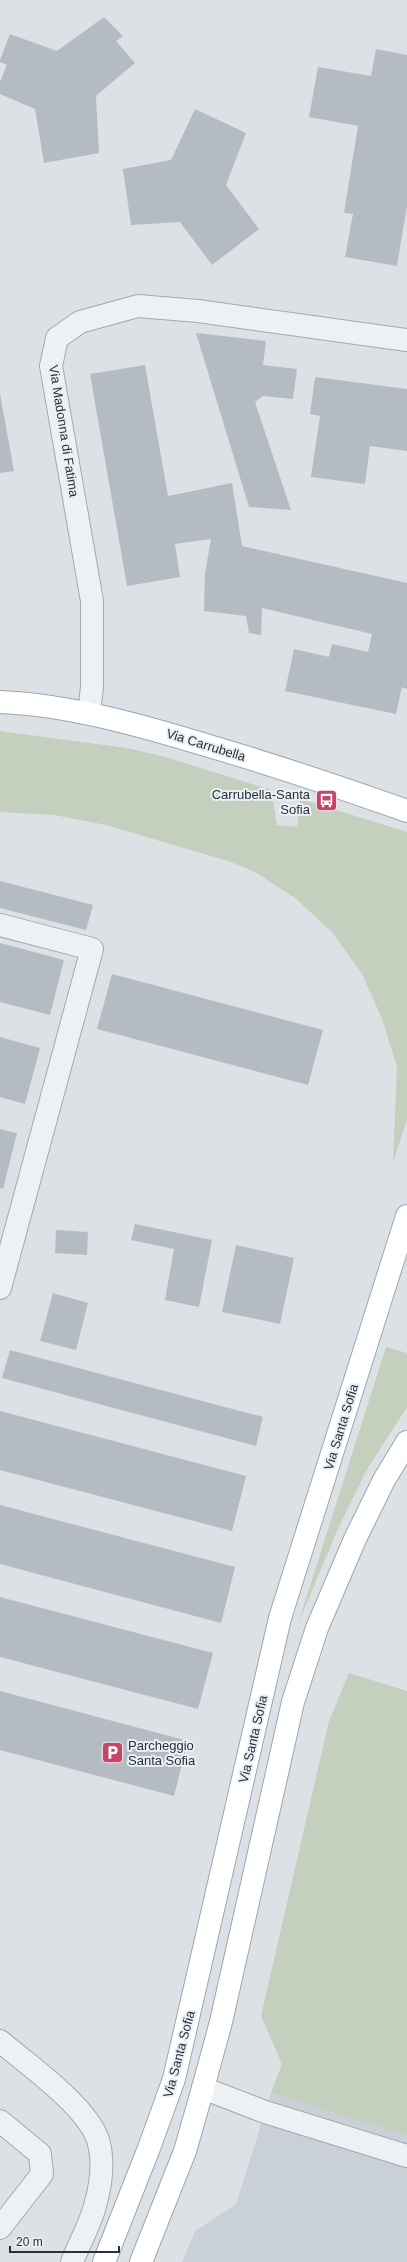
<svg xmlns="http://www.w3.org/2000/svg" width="407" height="2262" viewBox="0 0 407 2262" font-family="Helvetica,sans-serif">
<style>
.built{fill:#cad0d7}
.green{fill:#c4cfbd}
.building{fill:#b4bbc2}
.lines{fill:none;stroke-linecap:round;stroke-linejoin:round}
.minor-casing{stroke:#a2a8af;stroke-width:24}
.major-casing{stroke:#9ca6b1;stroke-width:24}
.minor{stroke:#eef1f4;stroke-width:22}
.major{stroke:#fff;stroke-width:22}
.labels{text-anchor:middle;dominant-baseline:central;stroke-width:4;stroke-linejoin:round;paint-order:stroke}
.street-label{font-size:13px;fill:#27303b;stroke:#ebf0f4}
.poi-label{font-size:13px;fill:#27303b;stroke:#ebf0f4;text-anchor:end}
</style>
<rect width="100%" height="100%" fill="#dce1e6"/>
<!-- built -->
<path class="built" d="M271,2093L407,2136V2262H182L195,2231L236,2204Z"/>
<!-- green -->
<path class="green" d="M0,731L127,748L162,756L271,790L277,825L297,827L300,799L407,832V1119L393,1163L397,1067L382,1019L362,974L332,932L295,898L255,872L231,862L106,825L54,815L0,812Z
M386,1347L407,1353V1407L366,1471L337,1531L298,1624Z
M349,1673L407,1691V2136L271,2093L282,2064L261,2016L329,1721Z"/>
<!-- building -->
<path class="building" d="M104,17L123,36L116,41L135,63L96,96L99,153L44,163L35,109L0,94V82L7,65L0,62V60L10,34L57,51Z
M376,49L407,55V206L397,266L345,257L353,214L344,213L358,126L309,117L318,67L371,76Z
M195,109L246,133L226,185L259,229L212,265L180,222L131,225L123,169L171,160Z
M196,333L266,341L263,365L297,369L293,399L263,396L255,402L291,510L249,507Z
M145,365L168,496L232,483L242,546L407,583V689L402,687L396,714L285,691L294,649L329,657L332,644L368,652L372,634L262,608L261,635L249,633L246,616L204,611L205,573L211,539L175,544L180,577L127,586L90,374Z
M315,377L407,389V451L370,446L365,484L311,477L320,416L310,414Z
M0,394L14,471L0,473Z
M0,881L93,905L86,930L0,908Z
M0,943L64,960L50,1015L0,1002Z
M112,974L323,1030L308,1085L97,1029Z
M0,1037L40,1048L25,1104L0,1097Z
M0,1129L17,1133L3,1189L0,1188Z
M135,1224L212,1240L199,1307L165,1300L174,1249L131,1240Z
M56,1230L88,1232L87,1255L55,1253Z
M236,1245L294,1258L280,1324L222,1312Z
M53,1293L88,1303L76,1350L40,1341Z
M10,1350L263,1417L256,1446L2,1378Z
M0,1411L246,1476L232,1531L0,1470Z
M0,1505L235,1567L221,1623L0,1564Z
M0,1597L213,1653L198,1709L0,1657Z
M0,1691L188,1741L174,1796L0,1750Z"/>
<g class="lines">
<defs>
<path id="minor" d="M89,713L92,687V601L51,366L57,338L80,322L138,306L198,311L407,340
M0,925L92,949L0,1288
M0,2041C27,2064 87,2106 98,2140C104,2160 101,2185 95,2206C90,2225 79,2244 72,2262
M203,2088L265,2112L407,2156
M0,2121L40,2154L42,2174L0,2228"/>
<path id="major" d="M0,702C73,705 150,728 219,749C283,768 345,789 407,811
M104,2262L149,2148L174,2079L280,1618L407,1216
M141,2262L185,2151L203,2088L221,2022L293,1702L317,1628L355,1539L384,1480L407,1442"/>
</defs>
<!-- minor casing -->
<use href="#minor" class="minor-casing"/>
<!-- major casing -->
<use href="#major" class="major-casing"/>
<!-- minor -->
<use href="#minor" class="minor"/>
<!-- major -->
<use href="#major" class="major"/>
</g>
<!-- icons -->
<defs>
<symbol id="bus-square" viewBox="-11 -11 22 22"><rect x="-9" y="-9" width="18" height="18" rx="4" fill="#c84466" stroke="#ebf0f4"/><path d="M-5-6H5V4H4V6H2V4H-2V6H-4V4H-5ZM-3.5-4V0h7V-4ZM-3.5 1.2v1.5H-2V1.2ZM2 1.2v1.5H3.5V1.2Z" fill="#fff"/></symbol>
<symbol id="parking-square" viewBox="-11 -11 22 22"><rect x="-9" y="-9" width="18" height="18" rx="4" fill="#c84466" stroke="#ebf0f4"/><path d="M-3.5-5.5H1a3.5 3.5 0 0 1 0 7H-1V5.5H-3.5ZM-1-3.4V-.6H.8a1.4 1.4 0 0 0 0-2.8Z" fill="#fff"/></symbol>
</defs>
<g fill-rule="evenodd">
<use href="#bus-square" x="314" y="788" width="25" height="25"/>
<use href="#parking-square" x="100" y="1740" width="25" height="25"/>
</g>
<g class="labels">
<!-- street labels -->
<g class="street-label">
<text transform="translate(64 431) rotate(81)">Via Madonna di Fatima</text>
<text transform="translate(206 745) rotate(17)">Via Carrubella</text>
<text transform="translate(341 1427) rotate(-73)">Via Santa Sofia</text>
<text transform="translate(253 1739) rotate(-77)">Via Santa Sofia</text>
<text transform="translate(179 2054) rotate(-75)">Via Santa Sofia</text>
</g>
<!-- poi labels -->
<g class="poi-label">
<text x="310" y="794">Carrubella-Santa<tspan x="310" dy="15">Sofia</tspan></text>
<text x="128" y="1745" text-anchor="start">Parcheggio<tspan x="128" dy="15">Santa Sofia</tspan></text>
</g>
</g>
<!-- scale -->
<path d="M10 2246v6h109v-6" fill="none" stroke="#27303b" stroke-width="2"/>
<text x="16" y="2246" font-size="12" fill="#27303b" stroke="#ebf0f4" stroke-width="3" paint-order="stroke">20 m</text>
</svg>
